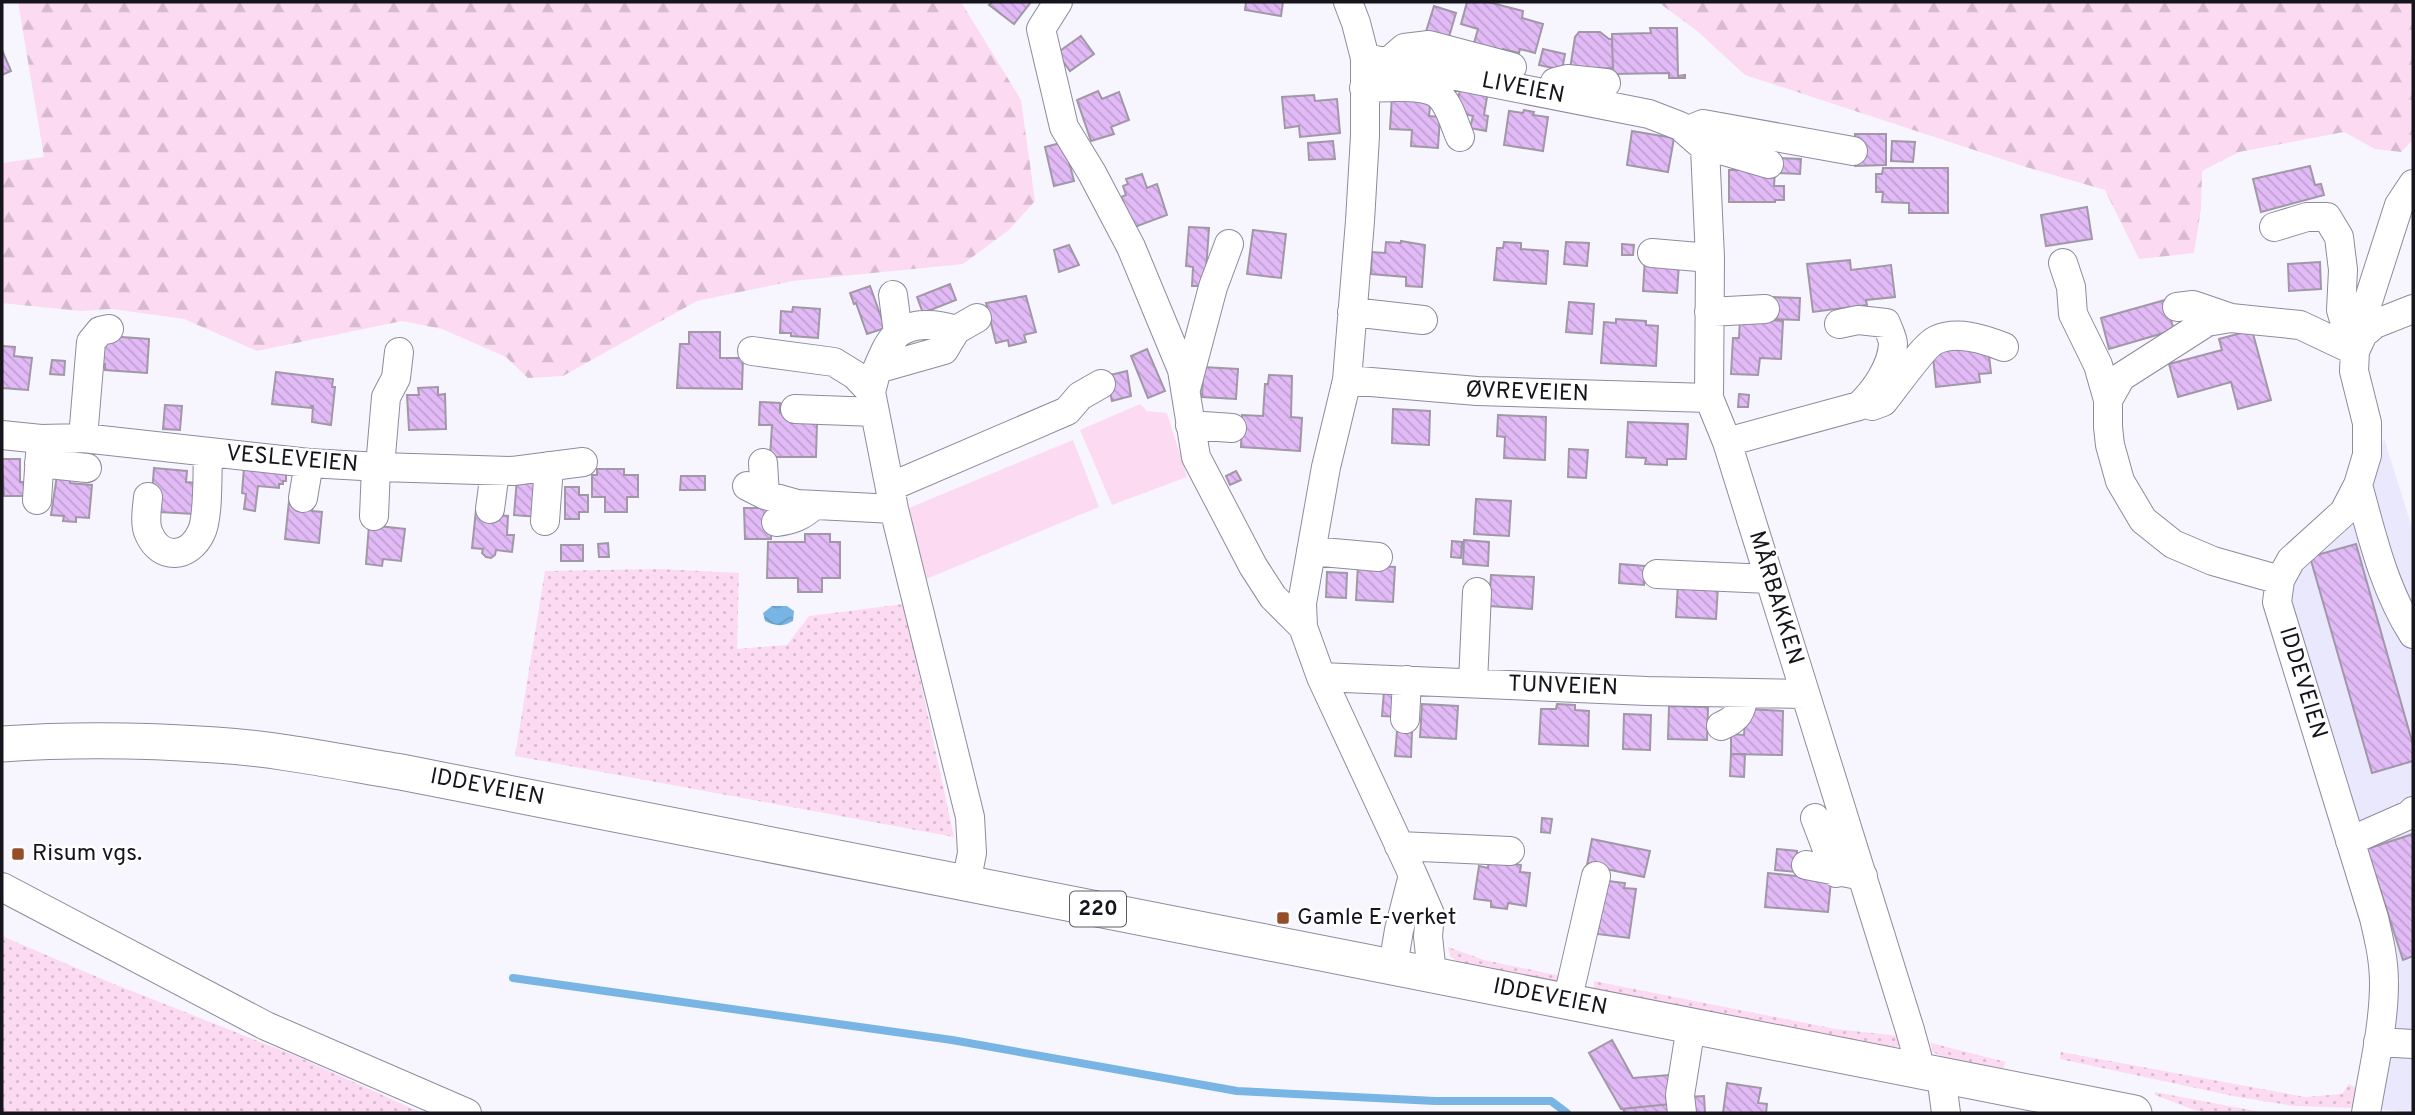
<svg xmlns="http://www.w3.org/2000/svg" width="2415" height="1115" viewBox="0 0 2415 1115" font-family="Overpass,sans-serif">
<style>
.built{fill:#eae8fd}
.grass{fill:url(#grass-dots)}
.forest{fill:url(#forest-firs)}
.park{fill:#fcdaf2}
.water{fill:url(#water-waves)}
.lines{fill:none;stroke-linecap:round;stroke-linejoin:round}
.stream{stroke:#78b5e4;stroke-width:8}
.building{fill:url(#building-back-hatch);stroke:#a197a7;stroke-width:2}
.minor-casing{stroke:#8d8b9d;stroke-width:30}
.major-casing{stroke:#8d8b9d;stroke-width:37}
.minor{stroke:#fff;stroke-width:28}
.major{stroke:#fff;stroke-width:35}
.poi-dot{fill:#954f28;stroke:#fff;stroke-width:2.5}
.labels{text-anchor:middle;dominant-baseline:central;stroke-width:5;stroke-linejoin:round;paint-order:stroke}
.shield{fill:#fff;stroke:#5c5b60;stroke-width:2}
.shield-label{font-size:21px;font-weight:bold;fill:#16151c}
.street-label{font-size:23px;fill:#16151c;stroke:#fff}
.poi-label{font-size:23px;fill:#16151c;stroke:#fff;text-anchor:start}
</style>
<defs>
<pattern id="grass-dots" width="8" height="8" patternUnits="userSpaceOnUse" patternTransform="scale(1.75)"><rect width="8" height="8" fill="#fcdaf2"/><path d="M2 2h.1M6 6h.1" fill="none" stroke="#d7bacf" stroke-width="1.8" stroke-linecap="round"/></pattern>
<pattern id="forest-firs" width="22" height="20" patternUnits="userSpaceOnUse" patternTransform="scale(1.75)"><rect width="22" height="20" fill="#fcdaf2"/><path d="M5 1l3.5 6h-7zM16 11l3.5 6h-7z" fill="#d7bacf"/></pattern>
<pattern id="water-waves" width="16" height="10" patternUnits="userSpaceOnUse" patternTransform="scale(1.75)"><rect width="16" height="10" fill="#78b5e4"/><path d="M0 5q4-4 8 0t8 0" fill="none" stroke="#679bc3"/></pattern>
<pattern id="building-back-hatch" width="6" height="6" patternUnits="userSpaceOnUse" patternTransform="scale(1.75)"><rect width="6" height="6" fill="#e1baf6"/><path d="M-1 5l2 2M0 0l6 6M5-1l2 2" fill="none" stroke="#c09fd2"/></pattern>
</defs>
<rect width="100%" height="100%" fill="#f7f6fe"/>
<!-- built -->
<path class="built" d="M2384,438L2413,531V1113L2380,1109L2400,979L2286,592L2295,567L2371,488Z"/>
<!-- grass -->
<path class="grass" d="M660,569L739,573L737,649L787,645L809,616L904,604L954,837L515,756L545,571Z
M2,936L109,982L296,1056L422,1113H2Z
M1448,947L1484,960L1561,976L1557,986L1463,966L1450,956Z
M1594,981L1836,1029L1900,1036L1901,1045L1891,1049L1594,992Z
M1931,1043L2006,1062L2003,1068L1944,1059L1932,1051Z
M2061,1052L2305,1097L2342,1094L2349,1084L2358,1089L2353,1108L2294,1106L2238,1097L2060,1059Z
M2155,1092L2266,1113H2209L2194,1110L2155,1095Z"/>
<!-- forest -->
<path class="forest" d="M18,2H961L1021,100L1035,201L1009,230L963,264L793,281L697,301L563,376L528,378L506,357L442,329L402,321L257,351L184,319L112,309L80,311L2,303V163L44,157Z
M1658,2H2413V140L2401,152L2375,149L2344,132L2239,152L2202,171L2201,209L2194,253L2139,259L2105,190L2026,167L1745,75L1696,30Z"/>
<!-- park -->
<path class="park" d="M1140,404L1147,411L1167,413L1187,477L1112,505L1080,430Z
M1073,440L1099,507L924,580L904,510Z"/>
<!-- water -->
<path class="water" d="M772,606H787L794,611L793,621C783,627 775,626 765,621L763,613Z"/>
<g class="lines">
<!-- stream -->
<path class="stream" d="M513,978L952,1040L1237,1091L1435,1101H1551L1567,1113"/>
</g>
<!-- building -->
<path class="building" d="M992,2H1031L1014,24L989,5Z
M1246,2H1283L1281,16L1245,10Z
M1467,2H1488L1523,11L1522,18L1543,24L1535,53L1520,49L1519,53L1503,49V51L1474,43L1478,29L1461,24Z
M1434,6L1456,13L1446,47L1423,41Z
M1650,28H1677L1678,76L1685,75V78H1669V73L1613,74L1612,34L1651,33Z
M1579,32H1600L1609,39H1612L1613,68L1570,69L1575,37Z
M1081,36L1094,54L1070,71L1057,53Z
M1543,49L1565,54L1562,70L1539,65Z
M2,50L11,71L2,75Z
M1461,86L1488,91L1484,115L1488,116L1486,131L1470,128L1473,116L1455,112Z
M1098,91L1102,99L1119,92L1129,120L1111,127L1114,134L1091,141L1077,100Z
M1314,95L1315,101L1337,99L1340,133L1300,137L1299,126L1285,128L1282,97Z
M1392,95L1431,97L1429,116L1440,117L1438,148L1411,146L1412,130L1390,129Z
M1524,110L1534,112L1533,115L1548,117L1543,151L1504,145L1509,111L1523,113Z
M1632,131L1674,138L1668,172L1627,165Z
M1855,134H1886V165L1855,166Z
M1333,141L1335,159L1309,160L1308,143Z
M1892,141L1915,142L1913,162L1891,161Z
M1064,142L1074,181L1054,186L1045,147Z
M1778,158L1801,159L1800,174L1777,173Z
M2310,166L2315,185L2321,184L2324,195L2261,212L2253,179Z
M1883,168H1948V213H1909V203L1882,202L1883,192H1876V174H1882Z
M1729,170H1775L1774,186H1784V200H1775V202H1729Z
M1142,174L1147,188L1157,184L1167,215L1132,228L1121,197L1126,195L1123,186L1128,184L1126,179Z
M2087,207L2092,239L2046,246L2041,215Z
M1189,227L1209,228L1205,286H1192L1193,267L1186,266Z
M1253,230L1286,234L1281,278L1247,274Z
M1401,241L1425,245L1422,287L1406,286V277L1371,274L1372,252L1385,253L1386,242L1401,243Z
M1504,242L1521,243V249L1548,251L1546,284L1494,280L1497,248H1503Z
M1566,242L1589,243L1587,266L1564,264Z
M1622,244L1634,245L1633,255H1622Z
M1069,245L1079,265L1059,272L1054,250Z
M1645,257L1679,264L1677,293L1643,291Z
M1850,260L1851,270L1891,265L1895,297L1866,300L1867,305L1813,312L1807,264Z
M2320,262L2321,289L2289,291L2288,264Z
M950,284L956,300L923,313L917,297Z
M870,286L885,328L867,334L856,303L854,304L850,293Z
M1026,296L1036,332L1024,335L1026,342L1009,346L1008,340L996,343L986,303Z
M1770,297L1800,298L1799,320L1769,319Z
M2165,300L2174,330L2109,349L2101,318Z
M1569,302L1594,304L1592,334L1566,332Z
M793,307L820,309L818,338L791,336V333H780L781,311L792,312Z
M1740,318L1783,321L1781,359L1760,358L1758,375L1731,374L1733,338H1739Z
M1616,319L1646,321V325L1658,326L1656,366L1601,363L1604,322L1616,323Z
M2252,330L2271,400L2238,409L2231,382L2178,397L2169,364L2222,350L2219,339Z
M689,332H720V358H743L742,389L677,388L680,344H689Z
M107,336L149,339L147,373L105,370V364H97Z
M2,346L15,347L14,356L32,358L28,390L2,388Z
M1932,346L1988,347L1991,373L1979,374L1980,382L1936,387Z
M1147,349L1165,391L1148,398L1131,356Z
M52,360L65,361L64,375L50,374Z
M1203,367L1238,369L1236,399L1202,397Z
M1127,371L1131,396L1112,401L1106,376Z
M276,372L333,379L332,387H335L331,425L312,422L313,406H311V408L272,404Z
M1269,375L1292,376L1291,417L1302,418L1300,451L1241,447L1242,415L1263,416L1265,384H1268Z
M438,387V395L445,394L446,429L409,430L407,395H419L418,388Z
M1739,394L1749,395L1748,407H1738Z
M760,402L780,403V413L791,414L817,423L816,457H770L772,425H759Z
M165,405L182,406L180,430L163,429Z
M1393,409L1430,411L1429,445L1392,443Z
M1498,415L1546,417L1545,460L1504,458L1505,437L1497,436Z
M1628,422L1688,424L1686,459H1667V465L1645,464L1646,458L1626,457Z
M1569,449L1588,450L1586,478L1568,477Z
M2,459H20V482H26L27,496H4Z
M244,467L286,471V481H283V484H279V488L258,486L255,511L244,509L246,494L242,493Z
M154,468L187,471L186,482L196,483L194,514L159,512L152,492Z
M597,469H624V475H638V497H627V512H605V497H592V475H597Z
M1236,471L1241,480L1230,485L1226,476Z
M57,475L70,476V483L92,485L89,518L76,517V522L63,521L64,516L51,515Z
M681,476H705V490H680Z
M517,478L542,480L539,517L514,515Z
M565,487H579V495H588V512H579V519H565Z
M1476,499L1511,501L1509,536L1474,534Z
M289,501L313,504L312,511L322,512L319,543L285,539Z
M744,508H771V539H745Z
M476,510L497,512L496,515L508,516L507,535H514L512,552L496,550L495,555L491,558L486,557L482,553L483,549L472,548Z
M369,525L405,529L401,561L383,559L382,566L366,564Z
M805,534H830V542H840V578H822V592H798V578H767L768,542H805Z
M1464,540L1489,542L1488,566L1463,564Z
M1452,541L1462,542L1461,558L1451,557Z
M608,543L609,557H599L598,544Z
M2356,544L2413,745V761L2372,773L2310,557Z
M561,545H583V561H561Z
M1620,564L1645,566L1644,585L1619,583Z
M1358,565L1395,567L1393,602L1356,600Z
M1327,572L1347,573L1346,598L1326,597Z
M1491,575L1534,577L1532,609L1489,606Z
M1678,584L1718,586L1716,619L1676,617Z
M1384,691L1400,692L1399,717L1382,716Z
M1422,704L1458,706L1456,739L1420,737Z
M1557,704L1575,705V710L1589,711L1588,746L1539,744L1541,709H1556Z
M1669,706L1708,707L1707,740L1668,739Z
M1746,709L1783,711L1782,755L1731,754V734L1744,735Z
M1624,714L1651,715L1650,750L1623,749Z
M1397,731L1412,732L1411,757L1395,756Z
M1731,754H1745L1744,777L1730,776Z
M1542,818L1552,819L1550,833L1541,832Z
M2413,834V956L2403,960L2367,849Z
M1592,839L1650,851L1644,877L1587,865Z
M1777,849L1797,851L1796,872L1775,870Z
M1489,860L1521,865L1520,872L1530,873L1526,906L1508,903L1507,909L1491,907V901L1474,899L1479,866L1488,868Z
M1768,873L1831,880L1828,912L1765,907Z
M1608,881L1625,883L1624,888L1636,889L1629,938L1597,934Z
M1612,1040L1633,1078L1669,1075L1671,1104L1621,1109L1589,1053Z
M1727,1083L1761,1088L1758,1103L1767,1104L1766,1113H1723Z
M1704,1096L1705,1113H1689L1688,1097Z
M1669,1104L1670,1113H1625L1623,1109Z"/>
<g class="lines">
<defs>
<path id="minor" d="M1058,2L1041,29L1064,127L1092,173L1131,247L1182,370L1196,457L1253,566L1273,597L1303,627
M1348,2L1356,23L1365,58V136L1360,221L1347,380L1326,467L1302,603L1303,627L1321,677L1413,875
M1365,58L1649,114L1680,126L1705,148L1710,258L1709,398L1727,442L1910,1030L1917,1055L1914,1070
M1388,62L1404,48L1429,45L1512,67
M1364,88C1383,88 1420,83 1436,93C1449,101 1454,124 1460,137
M1550,94L1555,82L1567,79L1606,83
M1686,131L1703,124L1853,151
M1705,148L1721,150L1769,164
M2274,227L2307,217H2327L2339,237L2343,270L2341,310L2353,350
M1652,253L1710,258
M2063,263L2071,287L2073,314L2098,365L2108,400
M893,295L898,333
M2177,307L2193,305L2231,318
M1352,312L1423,320
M1709,312L1765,309
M2364,314L2399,205L2413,184
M752,351L834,362L855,375L871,392L894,509L970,817L972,853L966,883
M877,369C882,358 887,344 896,335C912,321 938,324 956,330
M1347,380L1477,391L1709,398
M1186,389L1213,287L1229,244
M871,392L877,369L944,350L956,330L977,318
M1872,406L1883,402C1894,389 1924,345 1936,340C1957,330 1984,339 2004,347
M795,409L875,412
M1190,425L1232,428
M2,435L41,439L83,438L309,463L380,467L513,471L583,462
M83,438L91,342L100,331L109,329
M1727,442L1859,406C1874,392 1892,367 1893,344C1893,338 1888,329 1886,323L1858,320L1839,324
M39,463L87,468
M763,463L765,495
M380,467L386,397L396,378L399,352
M2358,485C2372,536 2384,589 2413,634
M747,486L765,495L797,504L894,509
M890,487L1067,411L1080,396L1101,384
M148,497C147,508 144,524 149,534C161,561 189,558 201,533C209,518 207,471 208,452
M303,498L309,463
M37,500L41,439
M490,509L495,471
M374,516L376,467
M545,521L549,466
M776,522C792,520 803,516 814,505
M1311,551L1378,557
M1657,574L1769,579
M2280,580L2213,561L2173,544L2143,520L2120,481L2110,445L2108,427V400L2121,377L2207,322L2231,318L2300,325L2355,351
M1321,677L1647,691L1805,694
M1473,683L1477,592
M1405,719L1407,680
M1721,726C1739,718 1741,712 1745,693
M1815,818L1836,873
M2350,841L2409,815L2413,811
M1399,846L1510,851
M1806,865L1863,876
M2,887L266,1026L467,1113
M1393,966L1399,930L1413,875L1430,914L1428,936L1432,975
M1567,1002L1596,876
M2378,1042L2413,1044
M1941,1075L1946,1113
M1682,1113L1680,1095L1691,1026
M2366,1113C2373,1070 2384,1026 2384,983C2384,960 2379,939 2374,918L2277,602L2280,580L2291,560L2344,512L2358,485L2367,455V423L2354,371L2355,351L2363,334L2375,324L2413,309"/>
<path id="major" d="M2,744C72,739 145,740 216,745C278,749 340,762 401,772L2134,1113"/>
</defs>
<!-- minor casing -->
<use href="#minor" class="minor-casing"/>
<!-- major casing -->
<use href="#major" class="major-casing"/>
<!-- minor -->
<use href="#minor" class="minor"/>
<!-- major -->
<use href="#major" class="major"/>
</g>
<!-- markers -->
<g class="poi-dot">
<rect x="11" y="847" width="14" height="14" rx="3.5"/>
<rect x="1276" y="911" width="14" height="14" rx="3.5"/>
</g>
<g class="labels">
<!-- shield labels -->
<rect class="shield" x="1070" y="891.5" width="56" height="35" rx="5"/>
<g class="shield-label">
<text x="1098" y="909">220</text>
</g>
<!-- street labels -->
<g class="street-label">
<text transform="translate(1523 89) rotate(11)">LIVEIEN</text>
<text transform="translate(1527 393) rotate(2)">ØVREVEIEN</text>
<text transform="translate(292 460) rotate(5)">VESLEVEIEN</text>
<text transform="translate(1775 598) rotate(73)">MÅRBAKKEN</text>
<text transform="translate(2302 683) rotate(73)">IDDEVEIEN</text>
<text transform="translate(1563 687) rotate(2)">TUNVEIEN</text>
<text transform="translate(487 788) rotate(11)">IDDEVEIEN</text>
<text transform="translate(1550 998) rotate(11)">IDDEVEIEN</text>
</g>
<!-- poi labels -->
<g class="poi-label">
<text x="32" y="854">Risum vgs.</text>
<text x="1297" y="918">Gamle E-verket</text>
</g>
</g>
<!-- border -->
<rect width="2415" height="1115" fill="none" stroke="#16151c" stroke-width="7"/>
</svg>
